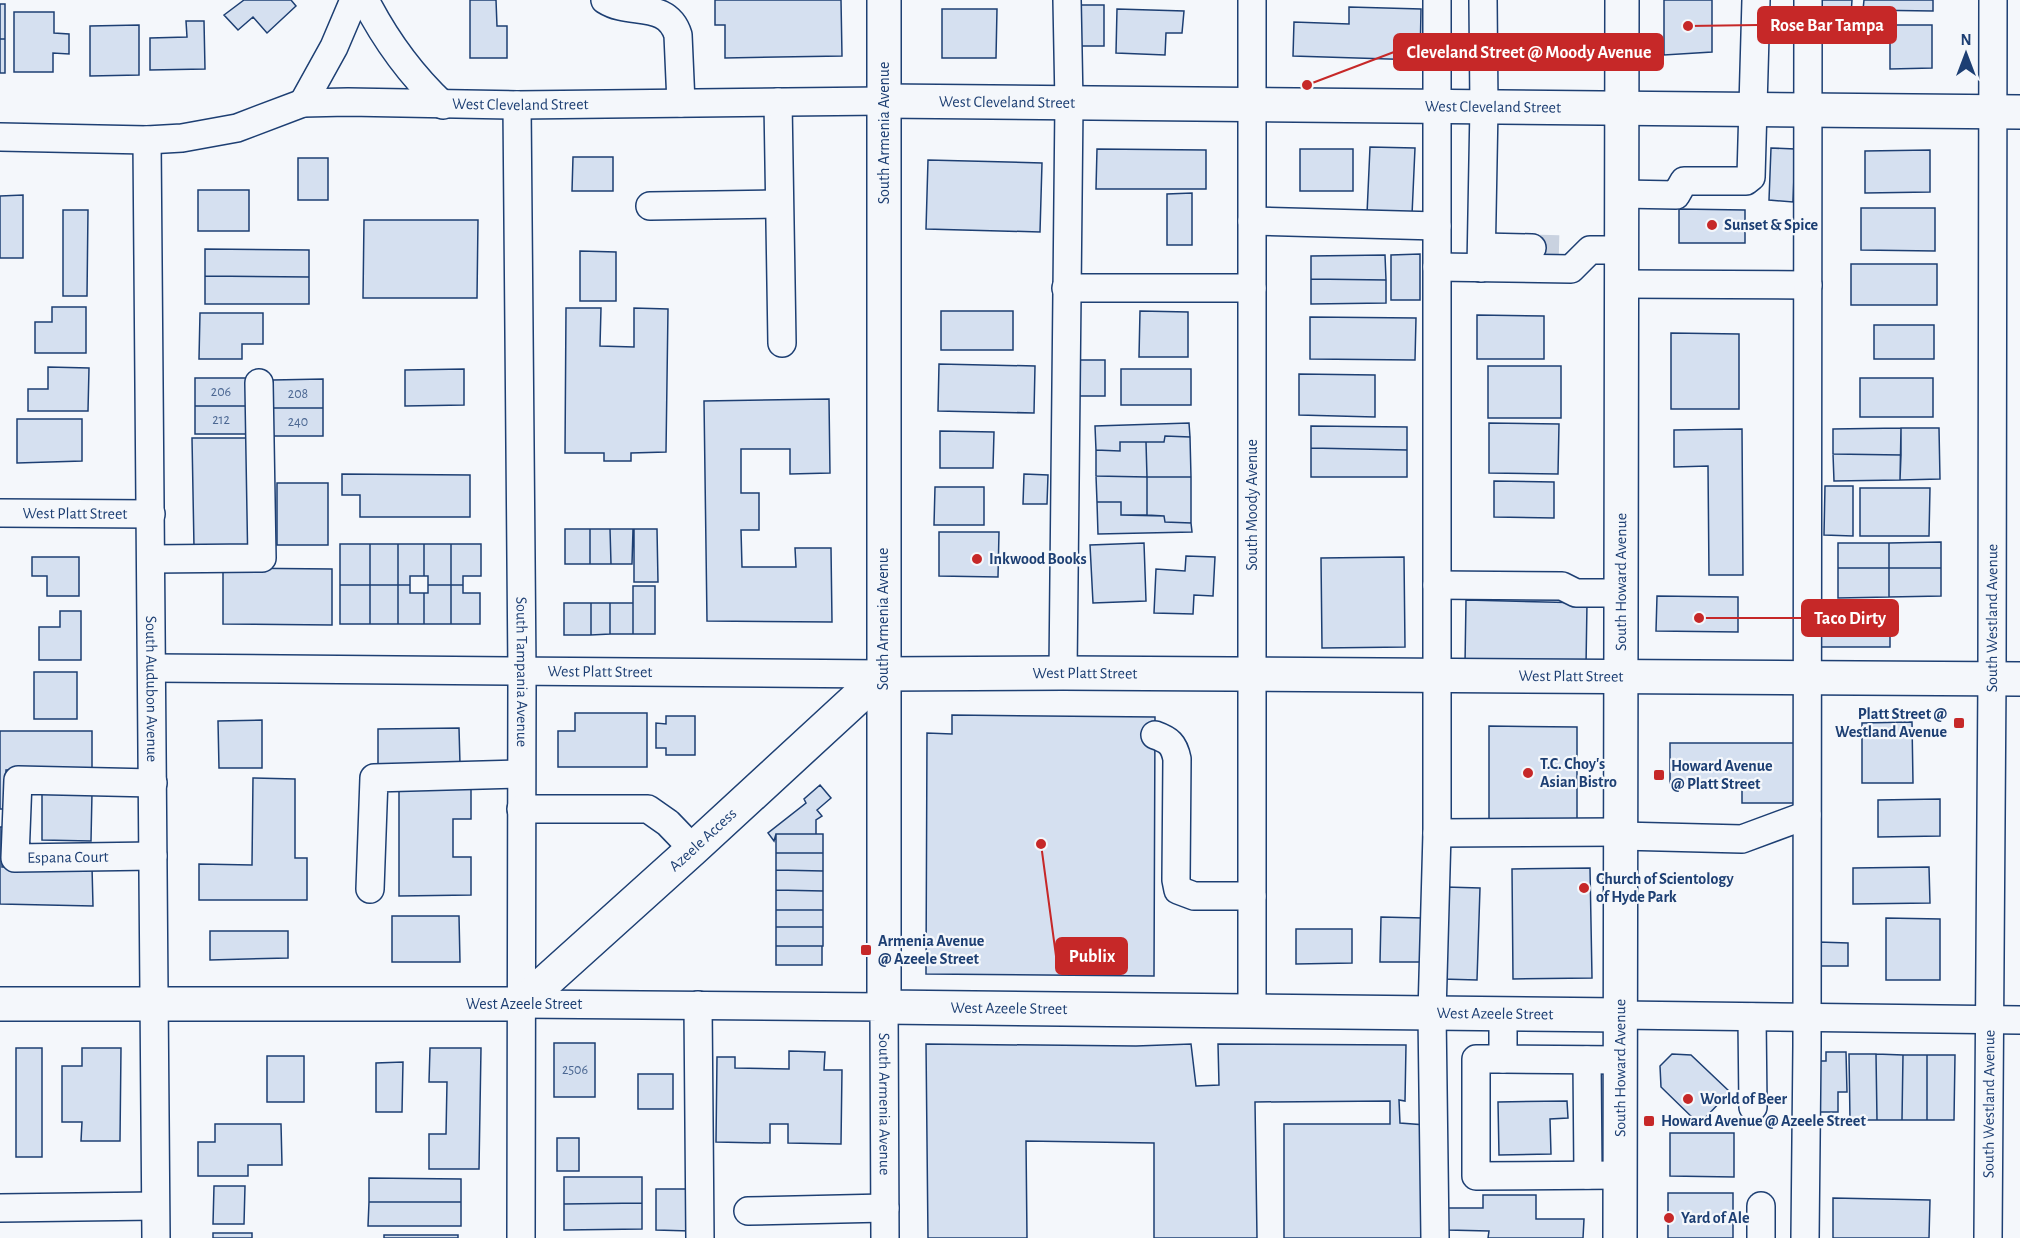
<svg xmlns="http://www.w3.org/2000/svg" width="2020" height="1238" viewBox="0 0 2020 1238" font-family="'Alegreya Sans',sans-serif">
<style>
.building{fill:#d5e0f0;stroke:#1d3f73;stroke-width:1.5}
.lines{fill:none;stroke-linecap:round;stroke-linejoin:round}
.minor-tunnel{stroke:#c9d2e0;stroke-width:27;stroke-dasharray:27 14;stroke-linecap:butt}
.minor-casing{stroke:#1d3f73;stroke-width:30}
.major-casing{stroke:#1d3f73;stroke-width:36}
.minor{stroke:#f4f7fb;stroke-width:27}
.major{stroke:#f4f7fb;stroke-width:33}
.poi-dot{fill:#c62828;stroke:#f4f7fb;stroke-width:2}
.labels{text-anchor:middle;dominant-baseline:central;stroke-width:4.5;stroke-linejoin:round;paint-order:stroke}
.number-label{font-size:14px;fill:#4b6792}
.street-label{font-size:16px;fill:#1d3f73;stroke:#f4f7fb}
.poi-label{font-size:16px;font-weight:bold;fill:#1d3f73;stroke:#f4f7fb;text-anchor:start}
.leader{fill:none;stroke:#c62828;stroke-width:2}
.callout-dot{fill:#c62828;stroke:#f4f7fb;stroke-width:2}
.callout{fill:#c62828;stroke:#c62828;stroke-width:2}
.callout-label{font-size:18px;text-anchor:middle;font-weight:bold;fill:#fff}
</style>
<rect width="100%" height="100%" fill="#f4f7fb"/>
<!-- building -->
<path class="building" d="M244,0H291L296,6L267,33L253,17L238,30L224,15Z
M470,0H496L497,26H507V58H470Z
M715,0H841L842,56L725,58V25H715Z
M1664,0H1712V52L1664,55Z
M1814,0H1852L1851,15L1813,13Z
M1864,0H1933V11L1863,10Z
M0,4H5V39H0Z
M1072,5H1104V46H1072Z
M1349,7L1421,9L1420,60L1293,56L1294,22L1349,24Z
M942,9H997L996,58H942Z
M1117,9L1184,11L1182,33H1166L1165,55L1116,53Z
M14,12H54V33L69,34V54L53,53V72H14Z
M186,21H204L205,69L150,70V38L187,37Z
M139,25V75L90,76V26Z
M1890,25H1932V68L1890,69Z
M0,39H5V73H0Z
M1370,147L1415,148L1412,215L1367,214Z
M1771,148L1795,149L1793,202L1769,200Z
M1097,149L1206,150V189H1096Z
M1300,149H1353V191H1300Z
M1930,150V192L1865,193V151Z
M573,157H613V191H572Z
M298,158H328V200H298Z
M928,160L1042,163L1040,232L926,229Z
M198,190H249V231H198Z
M1192,193V245H1167V194Z
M23,195V258H0V196Z
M1861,208H1935V251L1861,250Z
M1679,209L1745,210V243H1679Z
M63,210H88L87,296H63Z
M364,220H478L477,298H363Z
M205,249L309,250V277L205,276Z
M580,251L616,252V301H580Z
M1420,254V300H1391V255Z
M1385,255L1386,280L1311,279V256Z
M1851,264H1937V305H1851Z
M205,276L309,277V304H205Z
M1311,279L1386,280V303L1311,304Z
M52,307H86V353H35V322H52Z
M566,308H601L600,346L634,347V308L668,309L666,452L631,453V461H604V453H565Z
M941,311H1013V350H941Z
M1140,311L1188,312V357H1139Z
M200,313H263V344H242V359H199Z
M1477,315L1544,316V359H1477Z
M1310,317L1416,318L1415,360L1310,359Z
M1874,325H1934V359H1874Z
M1671,333L1739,334V409H1671Z
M1071,360H1105V396H1071Z
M939,364L1035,366L1034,413L938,411Z
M1488,366H1561V418H1488Z
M48,367L89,368L88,411H28V389H48Z
M464,369V405L405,406V370Z
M1121,369H1191V405H1121Z
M1299,374L1375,375V417L1299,415Z
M195,378H247V406H195Z
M1860,378H1933V417H1860Z
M323,379V408H273V380Z
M829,399L830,473L790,474V449H741V493H759V530H741L742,567H796L795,548H831L832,622L707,621L704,401Z
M195,406H247V434H195Z
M273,408H323V436H273Z
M17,419H82V461L17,463Z
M1189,423L1190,437L1165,436L1164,442H1120V451L1096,450L1095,426Z
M1489,423L1559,424L1558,474L1489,473Z
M1311,426L1407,427V450L1311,448Z
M1901,428V455L1833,454V429Z
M1901,428H1939L1940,479L1900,480Z
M1742,429L1743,575H1709L1708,466L1674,467V430Z
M940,431L994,432L993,468H940Z
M1165,436L1190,437L1191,477H1147L1146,442H1164Z
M192,438H248L249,547H194Z
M1120,442H1146L1147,477L1096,476V450L1120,451Z
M1311,448L1407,450V477H1311Z
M1833,454L1901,455L1900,480L1834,481Z
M342,474L470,475V517H360V495H342Z
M1024,474L1048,475L1047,504H1023Z
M1096,476L1147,477V515H1121V502H1097Z
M1147,477H1191V523L1165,522L1164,516L1147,515Z
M1494,481L1554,482V518L1494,517Z
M277,483H328V545H277Z
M1825,486H1853V536L1824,535Z
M935,487H984V525H934Z
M1860,488H1930L1929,536H1860Z
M1097,502H1121V515L1164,516L1165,522L1191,523L1192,532L1098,534Z
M565,529H590V564H565Z
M590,529H610L611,564H590Z
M610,529H633L632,564H611Z
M634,529H657L658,582H634Z
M939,532H999L998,577L939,576Z
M1941,542V568H1889V543Z
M1144,543L1146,601L1093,603L1090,545Z
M1838,543H1889V568H1838Z
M340,544H370V585H340Z
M370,544H398V585H370Z
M398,544H424V576H410V585H398Z
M424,544H451V585H428V576H424Z
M451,544H481V576H463V585H451Z
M1186,556L1215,557L1213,596L1194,595L1193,614L1154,613L1156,569L1185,571Z
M32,557H79V596H47V576H32Z
M1404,557L1405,647L1322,648L1321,558Z
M223,568L332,569V625L223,624Z
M1838,568H1889V597L1838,598Z
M1889,568H1941V596L1889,597Z
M340,585H370V624H340Z
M370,585H398V624H370Z
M398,585H410V593H424V624H398Z
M428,585H451V624H424V593H428Z
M451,585H463V593H480V624H451Z
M633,586H655V634H633Z
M1657,596L1738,597V632L1656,631Z
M1466,600L1587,603L1586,666L1465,664Z
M1817,600H1890V647H1817Z
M564,603H591V635H564Z
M591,603H610V634L591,635Z
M610,603H633V634H610Z
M60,611H81V660H39V627H60Z
M34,672H77V719H34Z
M575,713H647V767H558V731H575Z
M952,715L1155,717L1154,976L926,974L927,733L952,734Z
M666,716H695V755H666V748H656V723L666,724Z
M262,720V768H219L218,721Z
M1912,722L1913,783H1862V723Z
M1489,726L1577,727V824H1489Z
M459,728L460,764L378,766V729Z
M0,731H92V769L6,770V809H0Z
M1670,743H1797L1796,803H1742V783H1670Z
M253,778L295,779V858H307V900H199V864L252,865Z
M471,780V819H453V857H471V895L399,896V781Z
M820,785L831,798L817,810L822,816L816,820V834H776L774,841L768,833L806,803L804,799Z
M42,793H92L91,841L42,840Z
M1940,799V836L1878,837V800Z
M0,827H3L2,867H92L93,906L0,904Z
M776,834H823V853H776Z
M776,853H823V871L776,870Z
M1929,867L1930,903L1853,904V868Z
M1590,868L1592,978L1513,979L1512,869Z
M776,870L823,871V891L776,890Z
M1445,887L1480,888L1477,980L1442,979Z
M776,890L823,891V910H776Z
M776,910H823V927H776Z
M392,916H459L460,962H392Z
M1381,917L1424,918L1423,962H1380Z
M1886,918L1940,919V980H1886Z
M776,927H823V946H776Z
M1296,929H1352V963L1296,964Z
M210,931H288V958L210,960Z
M1818,942L1848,943V966H1818Z
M776,946H822V965H776Z
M554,1043H595V1097H554Z
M926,1044L1136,1046L1191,1044L1196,1086L1219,1085L1218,1044L1406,1045L1405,1101L1399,1100L1400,1123L1426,1125L1425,1238H1284V1124H1390V1101L1255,1102L1257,1238H1154V1143L1026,1141L1027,1238H928Z
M16,1048H42V1157H16Z
M82,1048H121L120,1141H81L82,1122H62V1066H82Z
M430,1048H481L479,1169H429V1134H446L447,1082H429Z
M789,1051L825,1052L824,1070H842L841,1144L788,1143V1124H770V1143L716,1142L717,1057H735V1068L789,1069Z
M1826,1052H1846L1847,1092H1838V1112H1816V1061H1826Z
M1672,1054L1691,1055L1730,1092L1699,1124L1661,1087L1660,1066Z
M1849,1054H1876L1877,1120H1850Z
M1876,1054L1903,1055L1902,1120H1877Z
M1903,1055H1927V1120H1902Z
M1927,1055H1955L1954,1120H1927Z
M267,1056H304V1102H267Z
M403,1062L402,1112H376V1063Z
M638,1074H673V1109H638Z
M1567,1101L1568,1118L1550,1119L1551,1154L1499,1155L1498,1102Z
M215,1124H281L282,1165H248V1176H198V1142H215Z
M1670,1133H1734V1177L1670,1176Z
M557,1138H579V1171H557Z
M564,1177H642V1203L564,1204Z
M369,1178L461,1179V1202H369Z
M214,1186H245L244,1224H213Z
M656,1189H690V1231L656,1230Z
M1668,1193H1733V1238H1668Z
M1483,1195H1536V1219H1584L1583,1238H1488L1489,1231L1447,1230V1208H1483Z
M1833,1198L1930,1200L1929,1238H1833Z
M369,1202H461V1226H368Z
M642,1203V1229L564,1230V1204Z
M213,1233H252V1238H213Z
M384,1235H458V1238H384Z"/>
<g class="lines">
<!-- minor-tunnel -->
<path class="minor-tunnel" d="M1532,248L1571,249"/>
<defs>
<g id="minor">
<path d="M365,0C385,39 411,75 443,105"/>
<path d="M605,0C630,16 667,0 678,35L681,103"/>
<path d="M1252,0V1011"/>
<path d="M778,102L782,343"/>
<path d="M303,103L334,47L354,0"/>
<path id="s1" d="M517,105L522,672L521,1238"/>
<path id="s2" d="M0,137L147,140L182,138L237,128L303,103L348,102L517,105L884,101"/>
<path id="s3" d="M147,140L156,1238"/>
<path d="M1622,194L1676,195L1684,181H1746L1751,177L1756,0"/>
<path d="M650,206L779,204"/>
<path d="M1252,221L1437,226"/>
<path d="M1482,247L1532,248"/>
<path d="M1437,267L1571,269L1590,250H1622"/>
<path d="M1481,268L1484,107L1483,0"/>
<path d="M1622,284L1808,285"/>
<path d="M1066,288H1252"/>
<path id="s4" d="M0,513L151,514"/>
<path d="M152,559L262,558L259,383"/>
<path d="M1437,585L1562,586L1576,593H1621"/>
<path id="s5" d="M152,668L883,674"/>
<path d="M1063,673L1069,103L1067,0"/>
<path d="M1155,735C1169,740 1174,744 1177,759L1176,880L1178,890L1194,896H1252"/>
<path id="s6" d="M153,783L18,780L15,858L153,856"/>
<path d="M521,809H648L668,823L693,849"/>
<path d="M1437,833L1621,832"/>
<path d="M1621,836L1742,839L1807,815"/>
<path d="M370,889L374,778L521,774"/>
<path id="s7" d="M521,1004L884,1007L885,1238"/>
<path d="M698,1005L700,1238"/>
<path d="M1503,1014V1059L1620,1060"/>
<path d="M1620,1015L2020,1020"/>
<path d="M1752,1017L1753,1107"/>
<path d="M1503,1059H1476V1176L1620,1175"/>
<path d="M1587,1060L1588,1175"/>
<path d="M1761,1206V1238"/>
<path d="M0,1208L155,1206"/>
<path d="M748,1211L885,1208"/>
<path d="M1435,1238L1432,1013L1437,833V0"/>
<path d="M1805,1238L1807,1046L1808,0"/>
<path id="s8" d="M1988,1238L1992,679L1993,0"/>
</g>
<g id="major">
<path id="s9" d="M884,0V1007L1620,1015"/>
<path id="s10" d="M884,101L2020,112"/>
<path id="s11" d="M883,674L1063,673L2020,679"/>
<path id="s12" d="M0,1004H521L693,849L883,674"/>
<path id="s13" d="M1620,1238L1622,0"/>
</g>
</defs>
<!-- minor casing -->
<use href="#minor" class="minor-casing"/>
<!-- major casing -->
<use href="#major" class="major-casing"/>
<!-- minor -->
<use href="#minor" class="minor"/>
<!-- major -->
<use href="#major" class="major"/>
</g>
<!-- markers -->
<g class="poi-dot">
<circle cx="1712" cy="225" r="6"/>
<circle cx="977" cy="559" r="6"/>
<rect x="1953" y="717" width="12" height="12" rx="3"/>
<circle cx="1528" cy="773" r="6"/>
<rect x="1653" y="769" width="12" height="12" rx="3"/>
<circle cx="1584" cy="888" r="6"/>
<rect x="860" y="944" width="12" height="12" rx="3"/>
<circle cx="1688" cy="1099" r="6"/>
<rect x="1643" y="1115" width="12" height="12" rx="3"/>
<circle cx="1669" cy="1218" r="6"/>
</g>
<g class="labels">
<!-- number labels -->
<g class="number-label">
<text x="221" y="392">206</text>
<text x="298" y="394">208</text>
<text x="221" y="420">212</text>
<text x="298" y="422">240</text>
<text x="575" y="1070">2506</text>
</g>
<!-- street labels -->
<g class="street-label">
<text stroke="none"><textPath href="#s10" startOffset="123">West Cleveland Street</textPath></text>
<text stroke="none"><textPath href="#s2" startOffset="526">West Cleveland Street</textPath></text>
<text stroke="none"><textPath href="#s10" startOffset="609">West Cleveland Street</textPath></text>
<text transform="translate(884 133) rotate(-90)">South Armenia Avenue</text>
<text transform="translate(1252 505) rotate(-90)">South Moody Avenue</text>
<text stroke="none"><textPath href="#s4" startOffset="75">West Platt Street</textPath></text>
<text stroke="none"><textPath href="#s13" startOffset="656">South Howard Avenue</textPath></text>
<text transform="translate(883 619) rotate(-90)">South Armenia Avenue</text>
<text stroke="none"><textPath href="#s8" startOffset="620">South Westland Avenue</textPath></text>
<text stroke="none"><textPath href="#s1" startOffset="567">South Tampania Avenue</textPath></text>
<text stroke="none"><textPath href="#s5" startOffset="448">West Platt Street</textPath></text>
<text stroke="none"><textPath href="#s11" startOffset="202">West Platt Street</textPath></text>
<text stroke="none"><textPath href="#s11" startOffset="688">West Platt Street</textPath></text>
<text stroke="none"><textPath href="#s3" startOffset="549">South Audubon Avenue</textPath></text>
<text stroke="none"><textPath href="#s12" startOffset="766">Azeele Access</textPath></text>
<text stroke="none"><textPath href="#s6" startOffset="266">Espana Court</textPath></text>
<text x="524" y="1004">West Azeele Street</text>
<text stroke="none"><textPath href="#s9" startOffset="1132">West Azeele Street</textPath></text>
<text stroke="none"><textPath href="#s9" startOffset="1618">West Azeele Street</textPath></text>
<text stroke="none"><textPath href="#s13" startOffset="170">South Howard Avenue</textPath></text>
<text stroke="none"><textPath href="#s7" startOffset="460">South Armenia Avenue</textPath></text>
<text stroke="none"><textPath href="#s8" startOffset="134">South Westland Avenue</textPath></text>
</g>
<!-- poi labels -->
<g class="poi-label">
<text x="1724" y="225">Sunset &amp; Spice</text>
<text x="989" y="559">Inkwood Books</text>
<text x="1947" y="714" text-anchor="end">Platt Street @<tspan x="1947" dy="18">Westland Avenue</tspan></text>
<text x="1540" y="764">T.C. Choy's<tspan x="1540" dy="18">Asian Bistro</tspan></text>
<text x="1671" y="766">Howard Avenue<tspan x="1671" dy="18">@ Platt Street</tspan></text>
<text x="1596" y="879">Church of Scientology<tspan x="1596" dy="18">of Hyde Park</tspan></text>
<text x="878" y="941">Armenia Avenue<tspan x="878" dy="18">@ Azeele Street</tspan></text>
<text x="1700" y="1099">World of Beer</text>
<text x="1661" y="1121">Howard Avenue @ Azeele Street</text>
<text x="1681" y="1218">Yard of Ale</text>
</g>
</g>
<!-- callouts -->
<path class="leader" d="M1688 26L1758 25M1307 85L1394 52M1699 618L1802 618M1041 844L1056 956"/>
<g class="callout-dot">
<circle cx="1688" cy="26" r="6"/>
<circle cx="1307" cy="85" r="6"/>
<circle cx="1699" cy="618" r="6"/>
<circle cx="1041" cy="844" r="6"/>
</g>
<g class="callout">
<rect x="1758" y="7" width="138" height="36" rx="6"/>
<rect x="1394" y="34" width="269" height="36" rx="6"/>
<rect x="1802" y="600" width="96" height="36" rx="6"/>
<rect x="1056" y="938" width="71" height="36" rx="6"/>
</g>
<g class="callout-label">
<text x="1827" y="31">Rose Bar Tampa</text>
<text x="1529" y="58">Cleveland Street @ Moody Avenue</text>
<text x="1850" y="624">Taco Dirty</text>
<text x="1092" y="962">Publix</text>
</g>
<!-- north arrow -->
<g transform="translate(1966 54)" stroke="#f4f7fb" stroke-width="4.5" paint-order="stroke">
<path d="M0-4.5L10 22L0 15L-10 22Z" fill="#1d3f73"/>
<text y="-9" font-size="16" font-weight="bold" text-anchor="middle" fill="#1d3f73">N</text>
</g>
</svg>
